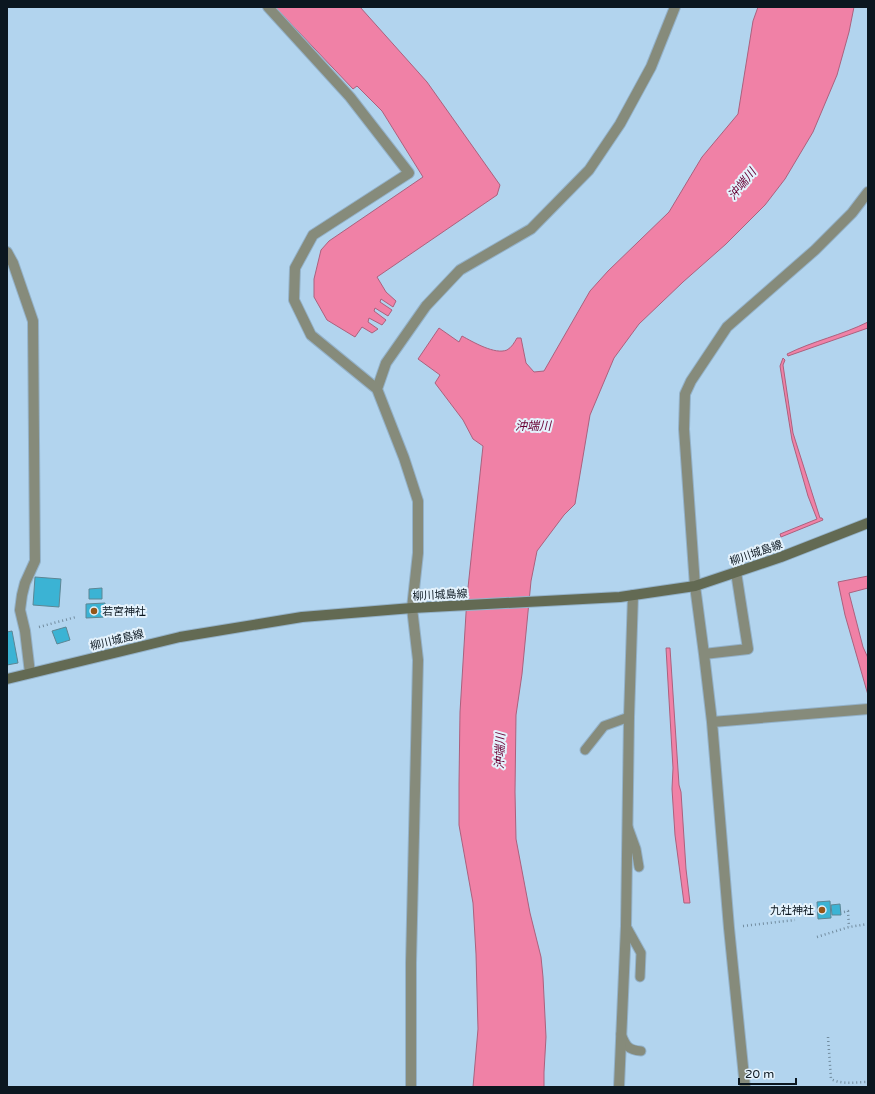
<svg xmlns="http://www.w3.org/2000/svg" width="875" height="1094" viewBox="0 0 875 1094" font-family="'Varela Round','Noto Sans JP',sans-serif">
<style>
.water{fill:#f081a6;stroke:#ab617e}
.building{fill:#3bb3d4;stroke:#5c8694}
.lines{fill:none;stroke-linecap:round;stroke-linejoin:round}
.service-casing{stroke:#94b2c9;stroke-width:11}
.minor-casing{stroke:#94b2c9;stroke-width:12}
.secondary-casing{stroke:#94b2c9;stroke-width:12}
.path{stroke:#728c9f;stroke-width:2.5;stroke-dasharray:1 3;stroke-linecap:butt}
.service{stroke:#868b7b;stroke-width:9}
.minor{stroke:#868b7b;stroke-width:10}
.secondary{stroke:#636a53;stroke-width:10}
.poi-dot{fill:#94561a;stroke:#e4f2fc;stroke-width:1.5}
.labels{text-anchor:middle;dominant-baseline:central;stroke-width:4;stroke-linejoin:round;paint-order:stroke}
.street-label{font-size:11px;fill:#0b1720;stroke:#e4f2fc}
.poi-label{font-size:11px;fill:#0b1720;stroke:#e4f2fc;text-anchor:start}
.water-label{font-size:12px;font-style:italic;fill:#680033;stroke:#e4f2fc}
</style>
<rect width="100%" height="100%" fill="#b2d4ee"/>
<!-- water -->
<path class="water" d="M275,7H360L427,82L500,185L497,195L377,277L386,292L396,301L393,307L381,299L380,302L392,310L388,316L375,308L374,311L386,320L382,325L369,318L368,322L378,329L372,333L362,327L355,337L327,320L314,297V279L321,250L329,241L423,177L382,111L357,86L353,89Z
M758,7H854L849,32L837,75L813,132L785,179L765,205L726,244L683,282L639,324L614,358L590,415L575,504L564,515L537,551L531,581L522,674L516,715L515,792L516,839L530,913L541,957L543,977L546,1037L544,1072V1087H473L478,1029L476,954L473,903L459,825V784L460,712L467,597L483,446L473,439L463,420L435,383L440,375L418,359L439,328L459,342L462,336C473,342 495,355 507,350C512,347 514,343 517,338H521L526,363L534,372L544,371L590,291L608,271L669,212L702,157L738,114L753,21Z
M868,322V328L788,356L787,354C813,341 842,335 868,322Z
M783,358L785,360L783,365L793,433L820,518H822L823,520L781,537L780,534L817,519L808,496L792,440L780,366Z
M868,576V588L849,593L863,647L868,658V695L845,615L838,582Z
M666,648H670L679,785L681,792L686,869L690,903H684L675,835L672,789L673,768Z"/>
<!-- building -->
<path class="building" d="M35,577L61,579L59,607L33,605Z
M102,588V599H89V589Z
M105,603L106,617L86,618V604Z
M66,627L70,640L57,644L52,631Z
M12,631L18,663L7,665V632Z
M830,901L831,918L818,919L817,902Z
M840,904L841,915H832L831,905Z"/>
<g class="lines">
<defs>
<path id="service" d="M585,750L604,726L629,717
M628,827L636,849L639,867
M626,926L641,953L640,977
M621,1034C626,1046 628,1050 641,1051"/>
<path id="minor" d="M268,7L350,97L409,173L313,235L295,268L294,300L311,335L377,389L404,458L418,501V553L412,608L418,660L411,963V1087
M7,252L13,263L33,321L35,561L25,583L22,595L20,610L25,631L30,673
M377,389L386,363L426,306L460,270L531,229L589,170L620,124L651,67L675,7
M736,572L748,649L704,654L712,722L729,928L745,1087
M704,654L695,586L684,429L685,394L691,381L727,327L815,250L852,213L868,192
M712,722L868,709
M619,1087L626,926L629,717L633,595"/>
<path id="secondary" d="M7,679L180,637L302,617L412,608L620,597L695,586L781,557L868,523"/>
</defs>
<!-- service casing -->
<use href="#service" class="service-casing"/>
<!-- minor casing -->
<use href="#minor" class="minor-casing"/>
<!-- secondary casing -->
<use href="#secondary" class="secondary-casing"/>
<!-- path -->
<path class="path" d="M39,627L76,617
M844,912L848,911L849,927
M743,926L795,920
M817,937L849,927L868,924
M828,1037L831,1079C843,1085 855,1082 868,1082"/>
<!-- service -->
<use href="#service" class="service"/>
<!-- minor -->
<use href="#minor" class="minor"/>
<!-- secondary -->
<use href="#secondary" class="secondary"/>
</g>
<!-- markers -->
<g class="poi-dot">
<circle cx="94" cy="611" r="4"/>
<circle cx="822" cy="910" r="4"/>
</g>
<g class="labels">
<!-- street labels -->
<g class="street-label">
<text transform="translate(756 553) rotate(-19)">柳川城島線</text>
<text transform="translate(440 595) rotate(-3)">柳川城島線</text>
<text transform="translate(117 640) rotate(-14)">柳川城島線</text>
</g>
<!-- poi labels -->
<g class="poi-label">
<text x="102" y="611">若宮神社</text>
<text x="814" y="910" text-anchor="end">九社神社</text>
</g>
<!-- water labels -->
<g class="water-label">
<text transform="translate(742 184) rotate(-51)">沖端川</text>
<text x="533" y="426">沖端川</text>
<text transform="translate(500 751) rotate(-88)">沖端川</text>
</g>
</g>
<!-- border -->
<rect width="875" height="1094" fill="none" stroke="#0b1720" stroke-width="16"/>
<!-- scale -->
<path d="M739 1078v6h57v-6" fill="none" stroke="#0b1720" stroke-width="2"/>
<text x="745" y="1078" font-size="12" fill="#0b1720" stroke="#e4f2fc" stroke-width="3" paint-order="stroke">20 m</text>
</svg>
